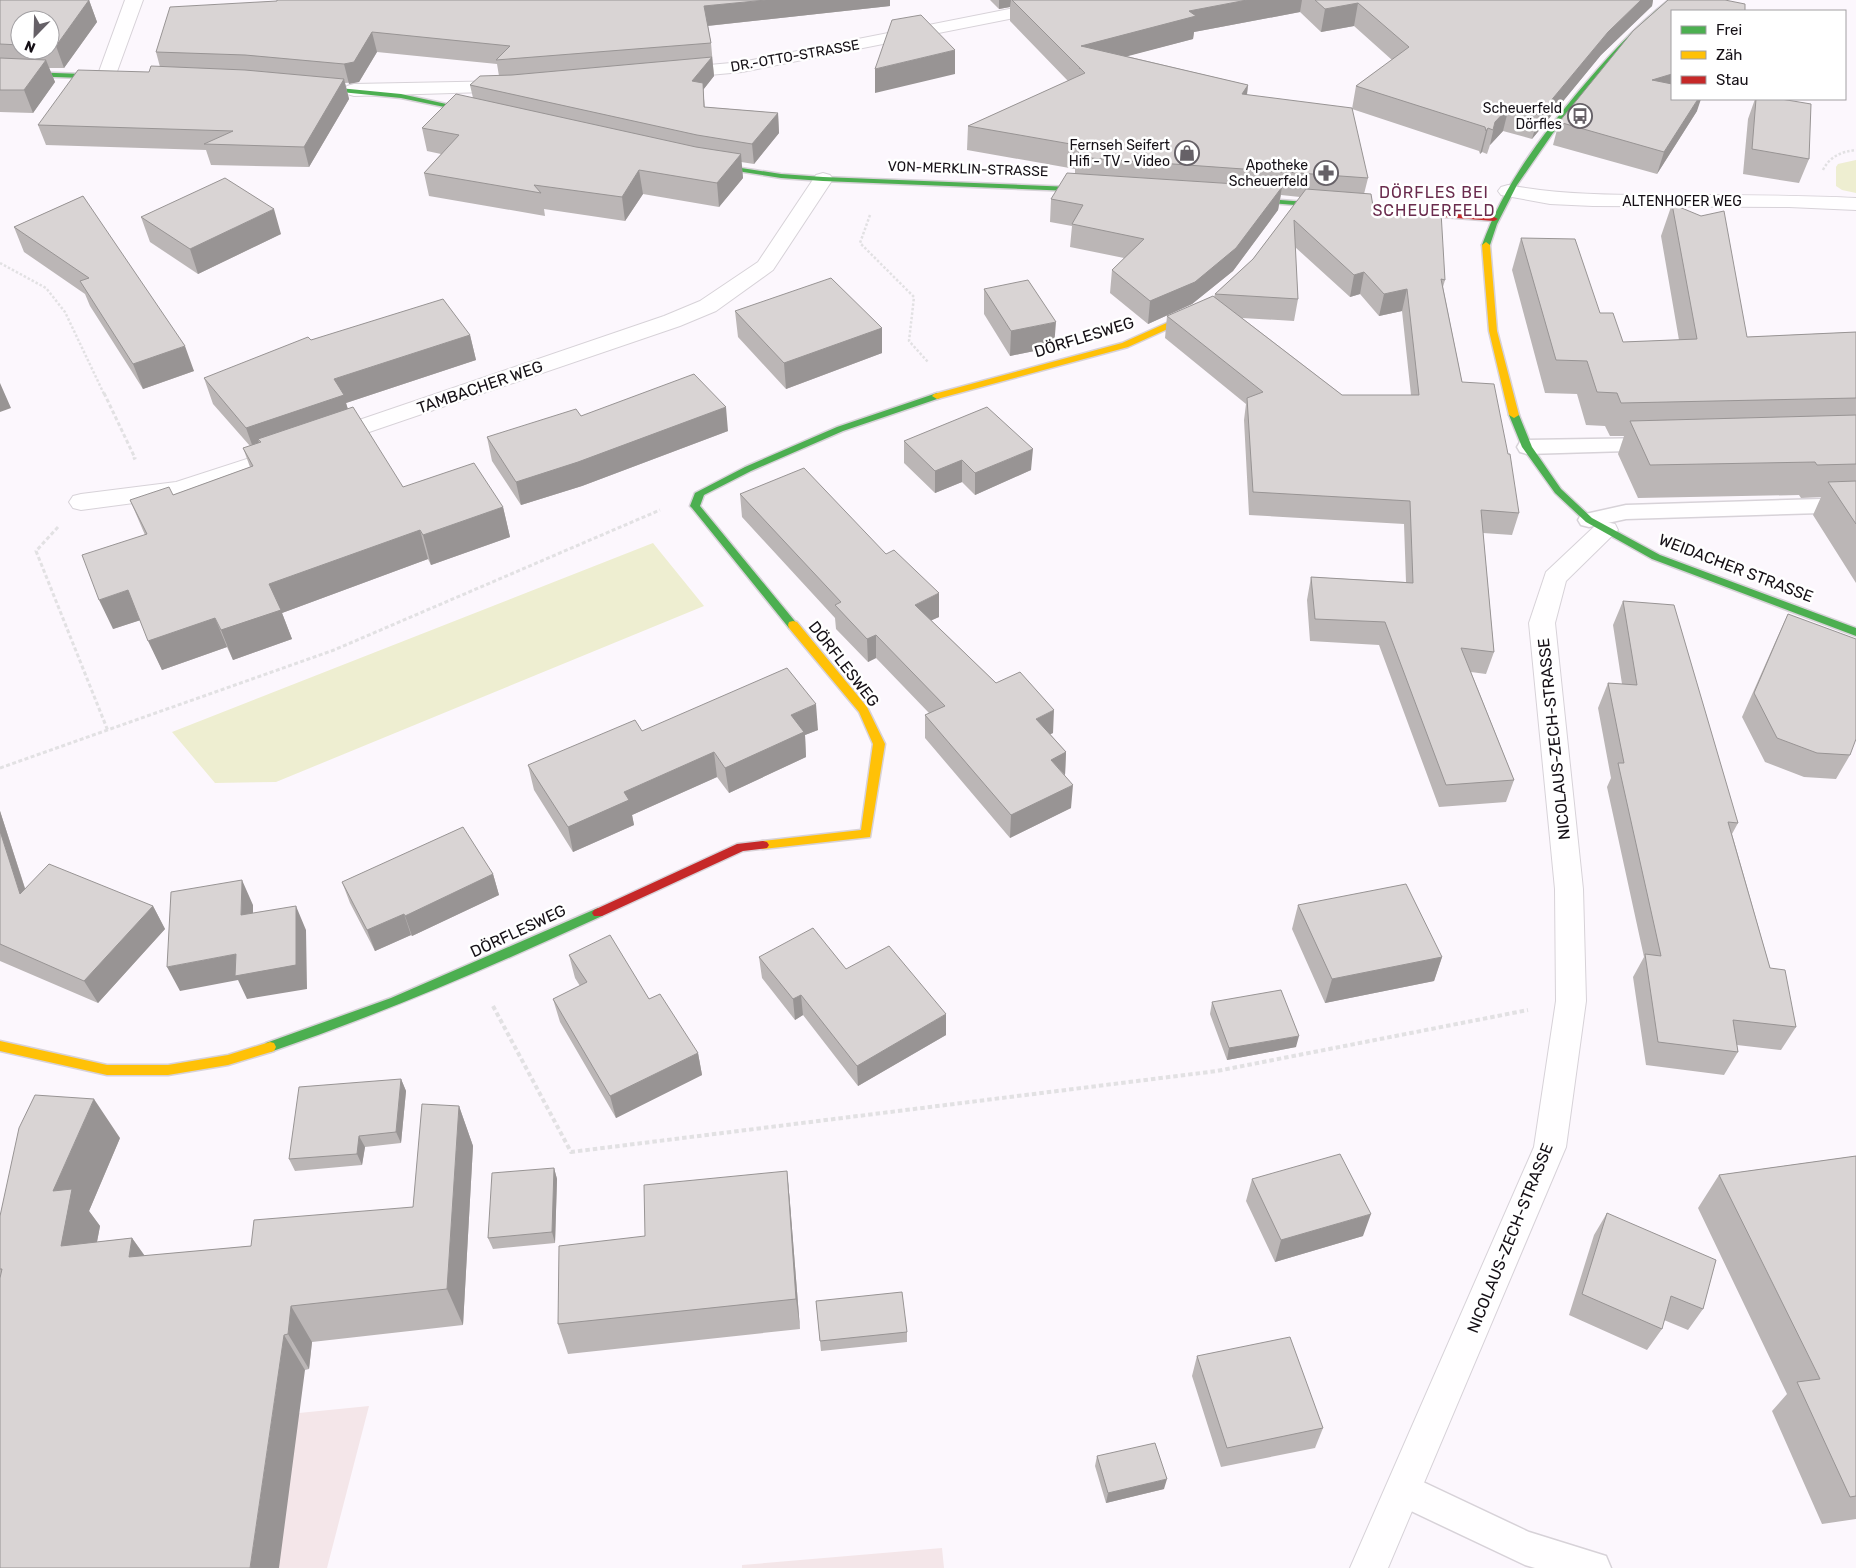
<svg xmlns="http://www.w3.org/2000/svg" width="1856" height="1568" viewBox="0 0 1856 1568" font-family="Rubik,sans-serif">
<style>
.industrial{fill:#f4e6e9}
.green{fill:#eeeed1}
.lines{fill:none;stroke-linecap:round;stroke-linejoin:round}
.lane-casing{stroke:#d7d2d8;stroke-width:3}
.street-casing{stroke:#d7d2d8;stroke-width:2}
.fast-casing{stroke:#d7d2d8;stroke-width:3}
.slow-casing{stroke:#d7d2d8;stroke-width:3}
.jam-casing{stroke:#d7d2d8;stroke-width:3}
.path-far2{stroke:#e2e1e3;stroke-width:2.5;stroke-dasharray:2.5 2;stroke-linecap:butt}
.path-far1{stroke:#e2e1e3;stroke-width:3;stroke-dasharray:4 2.5;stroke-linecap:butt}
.path{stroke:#e2e1e3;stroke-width:4;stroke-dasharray:4.5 3;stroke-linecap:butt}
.lane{fill:#fffeff;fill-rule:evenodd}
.street{fill:#fffeff;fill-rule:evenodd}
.fast{fill:#4caf50;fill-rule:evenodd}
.slow{fill:#ffc107;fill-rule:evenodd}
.jam{fill:#c62828;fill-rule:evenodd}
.wall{fill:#bbb6b6;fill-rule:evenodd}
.shaded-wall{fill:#989494}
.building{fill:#d9d4d4;stroke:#989494}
.labels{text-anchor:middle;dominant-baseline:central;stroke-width:5;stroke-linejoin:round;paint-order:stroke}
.far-street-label{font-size:14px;fill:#151016;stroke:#fff}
.far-poi-label{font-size:14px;fill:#151016;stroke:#fff;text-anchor:end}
.far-quarter-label{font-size:16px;letter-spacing:1px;fill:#6a2b4d;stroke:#fff}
.street-label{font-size:16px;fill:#151016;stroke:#fff}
</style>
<rect width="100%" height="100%" fill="#fcf7fd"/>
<!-- industrial -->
<path class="industrial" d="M369,1406L327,1568H0V1443Z
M942,1548L944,1568H742V1565Z"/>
<!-- green -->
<path class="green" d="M1856,160V193L1842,190L1836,186V167L1838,164Z
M653,543L704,606L276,782L215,783L172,732Z"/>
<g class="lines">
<defs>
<path id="lane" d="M1654,438L1661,440L1664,445L1661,450L1527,454L1520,452L1517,447L1520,442L1527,440Z
M1856,498V512L1626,519L1589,527L1581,525L1578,520L1581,515L1626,505Z
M1404,1473L1529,1532L1606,1556L1611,1568H1535L1525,1565L1392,1502L1387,1490L1392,1478Z"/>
<path id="street" d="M125,0H143L115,77L112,81H100L97,77Z
M1054,0H1089L1086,4L1080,5L742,72L676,78L670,77L667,73L670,69L676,68L742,62Z
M508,81L515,83L517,87L515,91L354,96L347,94L345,90L347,86L354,84Z
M823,173L830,175L833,179L773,270L716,311L680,326L337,443L329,445L321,443L318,438L321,433L664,316L700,301L758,262L816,175Z
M1508,185C1565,196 1622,195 1680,195C1739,195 1797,195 1856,198V210L1789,207L1593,206L1550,204L1501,195L1498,191L1501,187Z
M284,447L292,449L296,454L292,459L179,497L81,510L73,508L69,502L73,496L81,494L176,482Z
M1606,522L1615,524L1618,530L1566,581L1555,623L1583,889L1586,1001L1566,1147L1388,1568H1350L1534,1147L1556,1001L1555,889L1529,623L1546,572L1597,524Z"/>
<path id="fast" d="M1669,0H1677L1625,47L1553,133L1517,185L1497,224L1490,245L1486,248L1483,247L1482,245C1503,187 1539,139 1578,92C1606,59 1634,27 1669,0Z
M0,71L110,75L114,77L110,79L0,75Z
M308,85L401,94L487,113L483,115L401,98L311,89H308Z
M702,162L781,174L823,177L1096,188L1100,190L1096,192L823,181L781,178L705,166L701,164Z
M1241,197L1333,204L1337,206L1333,208L1244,201H1241Z
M937,393L942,396L940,398L843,431L751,471L704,495L700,506L798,625L797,628H789L692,508L690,506L695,493L745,467L837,427Z
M1514,412L1519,415L1532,447L1561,489L1592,518L1660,555L1856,628V636L1652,559L1586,522L1555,493L1522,447L1509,415Z
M598,908L602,910L604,913L602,916C493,966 384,1013 270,1052L266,1051L264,1047L266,1043L391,998Z"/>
<path id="slow" d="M1486,242L1490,245L1497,331L1519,415L1514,418L1509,415L1489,331L1482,245Z
M1200,308L1204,311L1203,313L1128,347L937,399L932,396L934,394L1122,343Z
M793,621L797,622L867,707L885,744L870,837L763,849L759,848L757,845L759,842L763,841L861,830L873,744L859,712L789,628L788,625L789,622Z
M0,1041L107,1065H168L228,1055L270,1042L274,1043L276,1047L274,1051L228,1065L168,1075H107L0,1051Z"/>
<path id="jam" d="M1403,210L1494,217L1498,219L1494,221L1406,214H1403Z
M763,841L767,842L769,845L767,848L743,851L602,916H594L592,913L594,910L737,844Z"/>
</defs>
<!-- lane casing -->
<use href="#lane" class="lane-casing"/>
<!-- street casing -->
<use href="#street" class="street-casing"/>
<!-- fast casing -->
<use href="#fast" class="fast-casing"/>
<!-- slow casing -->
<use href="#slow" class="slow-casing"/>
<!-- jam casing -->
<use href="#jam" class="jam-casing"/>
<!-- path-far2 -->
<path class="path-far2" d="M1823,170C1830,156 1841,152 1856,150
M870,215L860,243L914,297L909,341L928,362
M0,263L46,288L65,312L104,394"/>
<!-- path-far1 -->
<path class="path-far1" d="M104,393L135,458L133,459
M58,527L36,551L108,731
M0,768L334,650L660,510"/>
<!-- path -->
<path class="path" d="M493,1006L571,1152L1217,1071L1528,1010"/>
<!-- lane -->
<use href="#lane" class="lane"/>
<!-- street -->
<use href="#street" class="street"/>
<!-- fast -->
<use href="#fast" class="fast"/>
<!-- slow -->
<use href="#slow" class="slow"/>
<!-- jam -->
<use href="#jam" class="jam"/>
</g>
<!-- wall -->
<path class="wall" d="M0,0H89L97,22L64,68H49L55,82L33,113L0,112ZM20,20H50V50H20Z
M277,0H890V6L708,26L711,43L714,76L703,90L705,107L778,113L779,133L754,164L741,162L743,178L719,207L643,194L625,221L544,209L545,216L429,196L424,173L441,154L427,151L422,128L473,98L470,85L499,76L497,64L377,52L359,82L345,83L349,99L309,167L211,165L206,150L46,145L38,125L160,67L156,52L277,1Z
M990,0H1653L1652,6L1601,55L1532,139L1503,131L1490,145L1487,154L1482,152L1480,154L1479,151L1352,109L1356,86L1392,60L1354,26L1321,32L1300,12L1194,32L1193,39L1126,56L1248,85L1247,95L1368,178L1364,194L1373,206L1445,280L1443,287L1462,382L1519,513L1512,535L1483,533L1494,652L1486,674L1471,672L1514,780L1506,802L1439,807L1379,645L1310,641L1307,600L1311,577L1406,582L1404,524L1249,515L1244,420L1246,404L1165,338L1167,316L1214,297L1215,294L1253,259L1300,197L1281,195L1278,210L1233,271L1192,304L1148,324L1110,293L1112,270L1124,258L1070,247L1072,226L1050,222L1051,199L1075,174V169L967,150L968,126L1068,81L1010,21V7L999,9ZM1295,247L1350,297L1360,294L1379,316L1402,311L1411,395H1342L1242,318L1294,321L1298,299Z
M1672,11L1697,111L1657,174L1553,145L1559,122Z
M1755,99H1781L1809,159L1799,183L1743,174L1748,119Z
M83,196L194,371L143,389L90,306L85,294L24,252L14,227Z
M1672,204L1747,337L1856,332V583L1813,515L1821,497L1801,498L1799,495L1638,498L1618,454L1624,436H1610L1605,426L1586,425L1577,394L1545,393L1512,270L1521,238L1600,313L1623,342L1679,340L1661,236Z
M141,217L281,234L198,274L150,242Z
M984,289L1054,347L1010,356L984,314Z
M735,311L882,328V353L786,389L738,337Z
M470,335L476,360L346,403L348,409L403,487L503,507L510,537L431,565L428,559L282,613L292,639L233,660L227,647L162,670L140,620L113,629L145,535L130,500L173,495L250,467L243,448L250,446L213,404L204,378L311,340Z
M581,416L728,431L582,486L521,505L492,461L487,437Z
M904,441L1031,470L975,495L962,482L935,493L904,463Z
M740,494L939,617L931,620L996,683L1053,733L1050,734L1066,752L1065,775L1071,808L1010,838L925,738V715L929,713L876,658L868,662L836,629L835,618L742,517Z
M1623,601L1738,823L1732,834L1770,968L1796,1027L1781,1050L1737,1045L1738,1052L1724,1075L1646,1065L1633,977L1644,957L1607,787L1611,778L1598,708L1608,683L1622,684L1613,625Z
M1788,614L1850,755L1836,779L1804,777L1765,762L1742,717L1777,638Z
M818,730L805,735L806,757L729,793L717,777L632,815L634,825L573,852L534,790L528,765L642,731Z
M0,811L25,888L153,906L165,929L98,1003L0,961Z
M493,874L499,895L412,936L411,935L375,951L350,903L342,882Z
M1298,905L1442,957L1434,981L1325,1003L1292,929Z
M569,955L649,999L698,1053L702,1075L616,1118L560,1022L553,999L580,986L575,978Z
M759,957L846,969L946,1035L858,1086L803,1015L795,1020L762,978Z
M1212,1002L1296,1047L1227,1060L1210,1014Z
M401,1079L406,1091L401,1143L365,1147L362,1165L295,1171L289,1159Z
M459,1106L473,1146L463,1325L312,1342L309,1369L305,1370L0,1568V1216L120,1138L89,1211L100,1226L97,1242L132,1238L145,1256L251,1246L413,1207Z
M1856,1156V1519L1822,1524L1772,1411L1787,1394L1698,1208L1719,1175Z
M554,1168L557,1179L555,1243L493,1249L488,1238Z
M787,1171L790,1203L800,1329L568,1354L558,1324L645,1236Z
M1252,1179L1363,1236L1275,1262L1246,1201Z
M1607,1213L1703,1309L1688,1330L1664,1320L1662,1329L1647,1350L1569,1315L1594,1235Z
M816,1301L907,1332V1342L821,1351Z
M1197,1356L1323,1428L1315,1448L1221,1467L1192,1376Z
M1097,1456L1164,1489L1106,1503L1095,1466Z"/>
<!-- shaded-wall -->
<path class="shaded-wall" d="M89,0L97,22L64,68L56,46Z
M766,0H890V6L706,26L704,6Z
M999,0H1011L1010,7L999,9Z
M1247,0H1302L1300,12L1194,32L1193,39L1079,69L1081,46L1189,11Z
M1641,0H1653L1652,6L1601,55L1532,139L1539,115L1608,32Z
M1358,3L1354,26L1321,32L1325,9Z
M372,32L377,52L359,82L349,84L344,64Z
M955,50V74L875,93V69Z
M712,57L714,76L703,90L692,81Z
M46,60L55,82L33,113L24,90Z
M1672,74V93L1652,80Z
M344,79L349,99L309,167L304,147Z
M1248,85L1245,109L1242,94Z
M1698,99H1701L1697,111L1657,174L1664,152Z
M1509,107L1503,131L1490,145L1495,122Z
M778,113L779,133L754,164L752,144Z
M1488,128L1482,152L1480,154L1486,131Z
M741,154L743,178L719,207L717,183Z
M639,170L643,194L625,221L622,197Z
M1282,187L1278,210L1233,271L1192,304L1148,324L1150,301Z
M274,209L281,234L198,274L190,249Z
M1364,272L1360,294L1350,297L1354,275Z
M1407,289L1402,311L1379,316L1384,294Z
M1056,322L1054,347L1010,356L1011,331Z
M882,328V353L786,389L784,363Z
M470,335L476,360L346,403L351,420L261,442L258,439L262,451L255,453L246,428L334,379Z
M185,346L194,371L143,389L133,364Z
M0,383L11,408L0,412Z
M726,407L728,431L582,486L521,505L516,482Z
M1033,449L1031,470L975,495V473Z
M962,460V482L935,493V471Z
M503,507L510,537L431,565L423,535Z
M420,530L428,559L282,613L292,639L233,660L221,630L269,584Z
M128,590L141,620L113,629L99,600Z
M939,593V617L915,628V605Z
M215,618L227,647L162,670L148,641Z
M876,635V658L868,662L867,639Z
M816,704L818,730L805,735L806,757L729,793L725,768L791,715Z
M1054,710L1053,733L1034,742L1036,719Z
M714,752L717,777L632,815L634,825L573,852L568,827L624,792Z
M1066,752L1065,775L1051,760Z
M1073,785L1071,808L1010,838L1011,815Z
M0,811L34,917L20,894L0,831Z
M493,874L499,895L412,936L405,916Z
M242,880L253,905V940L241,915Z
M153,906L165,929L98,1003L84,981Z
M296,906L306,930L307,989L247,999L238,980L180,991L167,967L236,954Z
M404,914L411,935L375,951L367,930Z
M1442,957L1434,981L1325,1003L1332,979Z
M801,995L803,1015L795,1020L793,999Z
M946,1014V1035L858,1086L857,1066Z
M1299,1036L1296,1047L1227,1060L1229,1048Z
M698,1053L702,1075L616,1118L610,1096Z
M401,1079L406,1091L401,1143L396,1132Z
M94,1099L120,1138L89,1211L100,1226L89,1283L61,1246L53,1191Z
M459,1106L473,1146L463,1325L447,1289Z
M359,1136L365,1147L362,1165L357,1154Z
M554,1168L557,1179L555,1243L552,1232Z
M787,1171L790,1203L800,1329L796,1299Z
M1371,1214L1363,1236L1275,1262L1281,1240Z
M132,1238L158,1275L129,1257Z
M291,1306L312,1342L309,1369L288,1334Z
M284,1335L305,1370L279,1568H250Z
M1167,1479L1164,1489L1106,1503L1108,1493Z"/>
<!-- building -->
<path class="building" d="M0,0H89L56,46H50V20H20V45L0,44Z
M277,0H766L704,6L711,43L496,60L510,46L372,32L354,62L344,64L245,55L156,52L170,7L277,1Z
M1012,0H1247L1189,11L1196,16L1081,46L1248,85L1242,94L1352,108L1368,178L1076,157L1082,146L968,126L1085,73Z
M1315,0H1641L1608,32L1539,115L1509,107L1495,122L1493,130L1488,128L1486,131L1485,127L1356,86L1409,47L1358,3L1325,9Z
M1668,0H1725L1745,4V11H1672V74L1652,80L1672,84V99H1698L1664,152L1559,122L1633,31Z
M921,15L955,50L875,69L892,20Z
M712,57L692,81L703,83L704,107L778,113L752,144L697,135L470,85L480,76L512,75Z
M0,58L46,60L24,90H0Z
M151,66L245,70L344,79L304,147L204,144L233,131L38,125L78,70L149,72Z
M456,94L696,147L741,154L717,183L639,170L622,197L534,185L541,193L424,173L459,135L422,128Z
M1756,99H1781L1811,104L1809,159L1752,149Z
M1067,173L1282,187L1236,248L1195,282L1150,301L1112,270L1144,239L1072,224L1083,205L1051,199Z
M225,178L274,209L190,249L141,217Z
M1306,189L1371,194L1373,206L1441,212L1445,280L1441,279L1462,382L1494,384L1508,454H1510L1519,513L1481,510L1494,652L1461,648L1514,780L1446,785L1385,622L1315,619L1311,577L1413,583L1410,501L1253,492L1247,398L1263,392L1167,316L1213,296L1342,395H1419L1407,289L1384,294L1364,272L1354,275L1294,220L1298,299L1215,294L1253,259Z
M83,196L185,346L133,364L80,281L89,278L14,227Z
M1672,204L1701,216L1724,211L1747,337L1856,332V398L1621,403L1617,393L1597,392L1587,361L1556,360L1521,238L1575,239L1600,313H1613L1623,342L1697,339Z
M831,278L882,328L784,363L735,311Z
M1028,280L1056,322L1011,331L984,289Z
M443,299L470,335L334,379L344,395L246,428L204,378L308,337L311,340Z
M694,374L726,407L578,462L516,482L487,437L576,409L581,416Z
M353,407L403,487L474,463L503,507L423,535L420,530L269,584L281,610L221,630L215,618L148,641L128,590L99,600L82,555L147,534L130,500L169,487L173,495L253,466L243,448L261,442L258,439Z
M987,407L1033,449L975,473L962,460L935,471L904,441Z
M1856,415V464L1817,465L1815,462L1650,465L1630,421Z
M804,468L886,554L894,550L939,593L915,605L996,683L1020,672L1054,710L1036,719L1066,752L1051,760L1073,785L1011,815L925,715L945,706L876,635L867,639L835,605L841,602L740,494Z
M1856,481V524L1828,482Z
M1623,601L1674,605L1738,823L1728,822L1770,968L1785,970L1796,1027L1733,1020L1738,1052L1658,1042L1645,954L1661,956L1618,763H1624L1608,683L1637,685Z
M1788,614L1856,639V739L1850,755L1817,753L1777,738L1754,693Z
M787,668L816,704L791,715L804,732L725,768L714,752L624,792L629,800L568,827L528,765L635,720L642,731Z
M463,827L493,874L405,916L404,914L367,930L342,882Z
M0,831L20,894L49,864L153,906L84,981L0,944Z
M242,880L241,915L296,906V965L235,976L236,954L167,967L171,892Z
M1406,884L1442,957L1332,979L1298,905Z
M813,928L846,969L889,946L946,1014L857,1066L801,995L793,999L759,957Z
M610,935L649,999L660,994L698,1053L610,1096L553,999L587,982L569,955Z
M1281,990L1299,1036L1229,1048L1212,1002Z
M401,1079L396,1132L359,1136L357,1154L289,1159L299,1087Z
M35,1095L94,1099L53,1191L72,1189L61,1246L132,1238L129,1257L251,1246L254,1220L413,1207L422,1104L459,1106L447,1289L291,1306L288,1334L284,1335L250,1568H0V1278L2,1269H0V1216L19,1128Z
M1340,1154L1371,1214L1281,1240L1252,1179Z
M1856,1156V1496L1850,1497L1797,1382L1820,1379L1719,1175Z
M554,1168L552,1232L488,1238L492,1173Z
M787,1171L796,1299L558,1324L559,1246L645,1236L644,1185Z
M1607,1213L1716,1260L1703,1309L1671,1296L1662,1329L1582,1294Z
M902,1292L907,1332L820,1341L816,1301Z
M1290,1337L1323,1428L1227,1448L1197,1356Z
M1155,1443L1167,1479L1108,1493L1097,1456Z"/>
<!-- icons -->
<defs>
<symbol id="bus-ring" viewBox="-11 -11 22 22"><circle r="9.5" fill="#fff" stroke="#666167" stroke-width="1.5"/><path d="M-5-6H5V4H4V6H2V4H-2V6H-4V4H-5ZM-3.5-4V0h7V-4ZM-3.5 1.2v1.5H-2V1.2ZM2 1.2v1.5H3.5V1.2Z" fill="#666167"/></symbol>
<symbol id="shop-ring" viewBox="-11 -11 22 22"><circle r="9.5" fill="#fff" stroke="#666167" stroke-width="1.5"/><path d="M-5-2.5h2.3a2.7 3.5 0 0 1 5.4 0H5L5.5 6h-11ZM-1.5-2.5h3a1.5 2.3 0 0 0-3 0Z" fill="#666167"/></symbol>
<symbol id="pharmacy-ring" viewBox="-11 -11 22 22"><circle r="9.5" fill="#fff" stroke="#666167" stroke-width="1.5"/><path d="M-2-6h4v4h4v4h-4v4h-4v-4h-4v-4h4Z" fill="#666167"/></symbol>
</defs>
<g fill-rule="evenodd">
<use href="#bus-ring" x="1566" y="102" width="28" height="28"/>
<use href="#shop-ring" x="1173" y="139" width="28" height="28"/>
<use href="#pharmacy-ring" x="1312" y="159" width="28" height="28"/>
</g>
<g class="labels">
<!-- far-street labels -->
<g class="far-street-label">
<text transform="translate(795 56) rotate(-10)">DR.-OTTO-STRASSE</text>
<text transform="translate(968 169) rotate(2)">VON-MERKLIN-STRASSE</text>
<text x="1682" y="201">ALTENHOFER WEG</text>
</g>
<!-- far-poi labels -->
<g class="far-poi-label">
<text x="1562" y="108">Scheuerfeld<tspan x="1562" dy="16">Dörfles</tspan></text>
<text x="1170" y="145">Fernseh Seifert<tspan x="1170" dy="16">Hifi - TV - Video</tspan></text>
<text x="1308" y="165">Apotheke<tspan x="1308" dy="16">Scheuerfeld</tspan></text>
</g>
<!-- far-quarter labels -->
<g class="far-quarter-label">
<text x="1434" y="192">DÖRFLES BEI<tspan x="1434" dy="18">SCHEUERFELD</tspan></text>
</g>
<!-- street labels -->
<g class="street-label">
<text transform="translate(1084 337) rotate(-17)">DÖRFLESWEG</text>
<text transform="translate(480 387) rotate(-19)">TAMBACHER WEG</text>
<text transform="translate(1736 568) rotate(21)">WEIDACHER STRASSE</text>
<text transform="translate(844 664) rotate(52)">DÖRFLESWEG</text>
<text transform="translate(1554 739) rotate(-96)">NICOLAUS-ZECH-STRASSE</text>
<text transform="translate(518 931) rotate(-25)">DÖRFLESWEG</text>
<text transform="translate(1510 1238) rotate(-68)">NICOLAUS-ZECH-STRASSE</text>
</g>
</g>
<!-- legend -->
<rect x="1671" y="10" width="175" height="90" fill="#ffffff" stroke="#a19fa2"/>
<rect x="1681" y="26" width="25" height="8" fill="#4caf50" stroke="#a19fa2"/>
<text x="1716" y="35" font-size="15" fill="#151016">Frei</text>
<rect x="1681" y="51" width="25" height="8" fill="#ffc107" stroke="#a19fa2"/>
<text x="1716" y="60" font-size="15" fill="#151016">Zäh</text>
<rect x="1681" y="76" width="25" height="8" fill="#c62828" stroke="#a19fa2"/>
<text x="1716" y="85" font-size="15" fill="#151016">Stau</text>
<!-- north arrow -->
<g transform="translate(35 35) rotate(203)"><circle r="24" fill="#ffffff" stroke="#a19fa2"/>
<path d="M0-4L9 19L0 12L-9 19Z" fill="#666167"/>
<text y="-8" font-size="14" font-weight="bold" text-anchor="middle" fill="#151016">N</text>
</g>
</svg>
